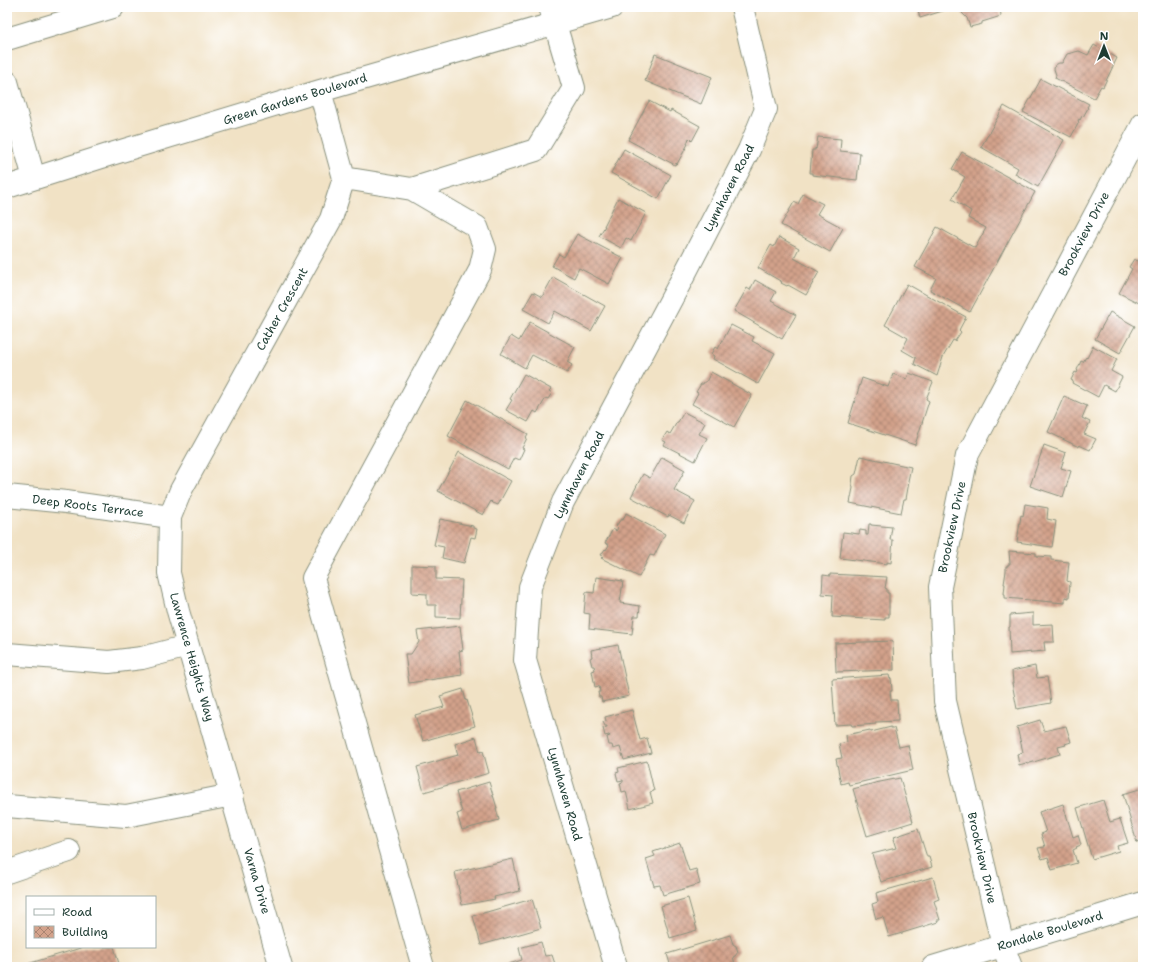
<svg xmlns="http://www.w3.org/2000/svg" width="1150" height="974" viewBox="0 0 1150 974" font-family="'Shantell Sans',sans-serif">
<style>
.building{fill:url(#building-cross-hatch)}
.lines{fill:none;stroke-linecap:round;stroke-linejoin:round}
.minor-casing{stroke:#88907c;stroke-width:24}
.minor{stroke:#fff;stroke-width:22}
.labels{text-anchor:middle;dominant-baseline:central;stroke-width:3;stroke-linejoin:round;paint-order:stroke}
.street-label{font-size:12px;fill:#1f3d34;stroke:#fff}
</style>
<defs>
<pattern id="building-cross-hatch" width="8" height="8" patternUnits="userSpaceOnUse"><rect width="8" height="8" fill="#d3a28b"/><path d="M0 0l8 8M0 8l8-8" fill="none" stroke="#ab8572"/></pattern>
</defs>
<rect width="100%" height="100%" fill="#fff"/>
<filter id="ink" filterUnits="userSpaceOnUse"><feTurbulence type="fractalNoise" baseFrequency=".025" numOctaves="2"/><feDisplacementMap in="SourceGraphic" scale="8" xChannelSelector="R" yChannelSelector="G"/><feConvolveMatrix kernelMatrix="1 2 1 2 8 2 1 2 1" color-interpolation-filters="sRGB"/></filter>
<filter id="wash" filterUnits="userSpaceOnUse"><feTurbulence type="fractalNoise" baseFrequency=".012" numOctaves="4" result="noise"/><feDisplacementMap in="SourceGraphic" scale="16" xChannelSelector="R" yChannelSelector="G"/><feGaussianBlur stdDeviation="0.9" result="paint"/><feColorMatrix in="noise" values="0 0 0 0 0 0 0 0 0 0 0 0 0 0 0 0 0 1.4 0 .05"/><feComposite in="paint" operator="in"/></filter>
<g filter="url(#wash)">
<rect width="100%" height="100%" fill="#f1e2c5"/>
<g id="blocks">
<!-- building -->
<path class="building" d="M917,7H952V8L920,18Z
M964,7H1000L1001,16L982,22V24L970,27L967,18L962,13Z
M1094,45L1117,58L1103,87L1101,86L1094,98L1055,78L1056,75L1054,69L1055,65L1059,63H1062L1067,54L1079,51L1088,55Z
M655,54L712,77L701,104L645,81Z
M1041,79L1089,104L1087,107L1088,108L1083,117L1082,116L1080,120L1079,119L1078,121L1079,122L1071,137L1023,112Z
M649,101L670,112L671,110L700,126L692,141L689,138L687,144H688L677,164L676,163L675,165L628,140Z
M1004,106L1064,140L1038,187L1015,174L1018,168L981,147Z
M818,137L841,139L840,151L860,153L857,180L812,175V173H810L812,150H815V148L816,149Z
M624,149L671,175L658,199L611,173Z
M962,152L1035,192L970,312L930,290L936,278L915,267L937,227L975,248L986,228L968,218L971,211L952,199L965,177L952,169Z
M803,194L823,204L817,214L843,228L830,252L781,225L794,202L798,204Z
M618,198L646,213L631,241L626,238L621,248L599,236L605,226H604Z
M577,234L623,258L609,284L579,268L574,278L552,266L559,254L564,257Z
M779,237L799,248L794,258L819,272L806,295L788,285L787,286L781,283L782,282L758,268L771,245L774,247Z
M1140,258L1143,259V301L1141,304L1119,293L1132,269L1129,267L1134,259L1138,261Z
M553,277L605,306L591,331L555,311L548,323L523,309L533,292L542,297Z
M755,280L776,292L771,301L796,315L782,339L734,311L747,288L750,290Z
M907,284L966,317L959,330L961,332L955,341L953,340L943,357L937,376L914,364L916,358L902,350L908,338L885,325Z
M1110,312L1135,326L1120,353L1095,339Z
M530,322L575,347L567,362L572,365L567,373L532,355L525,368L501,354L511,336L519,341Z
M731,325L754,337L752,341L775,353L758,384L713,359L714,356L711,354L715,347L718,349Z
M1093,346L1117,359L1111,371L1122,377L1115,391L1104,385L1098,397L1072,383L1073,381L1071,380L1075,372L1077,373L1078,371L1077,370L1081,361L1083,362L1086,357L1087,358Z
M711,372L752,395L734,427L692,404L698,393L696,392L701,384H703L704,382H706Z
M909,373L933,382L926,399L929,401L915,445L848,423L862,378L888,387L893,374L907,379Z
M524,374L551,389L549,391L552,393L548,399L546,398L537,413L534,411L528,422L506,410L512,400L510,399Z
M1064,396L1087,406L1082,418L1090,422L1084,434L1096,439L1090,450L1079,445V447L1048,432Z
M467,400L528,434L526,437L527,438L522,448L524,449L519,460L514,458L508,469L448,436Z
M684,412L705,423L699,434L707,438L695,461L664,445L666,442L662,440L667,432L670,434L677,422H678Z
M1044,445L1066,453L1061,468L1071,471L1063,497L1030,486Z
M459,452L511,481L498,505L493,503L491,501L483,515L438,491Z
M860,456L911,467L908,481L909,482L906,499H904L901,513L850,503L853,488L852,484L853,476L856,474Z
M662,457L685,470L674,490L695,501L684,523L669,515L668,517L631,497L643,474L650,478Z
M1025,504L1048,508L1047,519L1056,521L1052,547L1017,542L1021,515L1023,516Z
M626,513L665,534L654,556L650,555L639,577L601,558L603,556L601,555L605,549L606,550L609,545L605,543L613,529L616,531L618,528L616,526L621,519L623,520Z
M440,519L473,526V528L477,529L475,538L471,537L464,563L442,558L444,547L434,545Z
M869,524H871V525L892,527L890,540H893L891,563L887,562V564L840,558L843,532L859,534L860,530L866,531V535H868Z
M1009,551L1036,553V556L1051,557V560L1069,562L1067,581L1070,582L1069,598L1065,597V603L1005,598V594H1004L1005,584H1004L1006,571V566H1008V564H1010Z
M412,565L436,566V579L462,580L460,618L436,617V605H427V594L412,593Z
M830,574L887,577L885,588L887,589V593H889V617H885V620L832,617L833,595L822,594L823,575L830,576Z
M596,577L623,581L620,603L640,606L639,616H634L632,634L589,629L590,614L584,613L586,592L594,593Z
M1033,613V625L1053,624L1054,642H1044L1045,651L1010,654L1009,627H1010V615Z
M460,626L463,650L459,651L462,675L409,683L405,654H411L419,642L417,631Z
M893,641L894,670L836,672L835,643Z
M618,645L629,696L602,702L601,697H599L598,692H600L599,686L595,687L592,671L595,670L594,666H592L590,658L592,657L591,650Z
M1035,666L1037,678L1047,677L1051,703L1017,709L1012,683H1013L1012,671Z
M889,675L890,679L891,678L892,691H890L891,700H897L898,721L876,722V724L852,726L851,724L835,725L832,679Z
M463,689L466,701L467,700L475,726L423,741L415,715L444,707L440,696Z
M632,710L640,740L647,738L651,753L624,760L620,747L613,749L612,745H609L607,737L610,736L609,735L605,736L603,728L607,727V726H605L603,722L606,721L605,717Z
M1040,720L1044,731L1066,726L1071,742L1065,744L1066,745L1058,747L1060,754L1027,764L1026,763L1019,765L1017,754L1023,752L1017,727Z
M891,727V728H894L899,747L908,745L913,770L849,785L848,782L841,784L836,759L842,758L839,744L847,742L846,735L870,730L871,732Z
M476,737L480,752L483,751L489,773L424,792L417,767L458,755L455,744Z
M647,761L654,791L650,792L653,803L630,809L626,791L622,792L620,783L623,782V780L618,781L616,773L619,772L618,768Z
M900,778L913,822L867,836L853,789L875,783Z
M489,782L497,808H496L499,820L462,830L457,814L462,812L456,792Z
M1143,788V843L1140,844L1139,842L1137,843L1123,794Z
M1103,800L1110,822L1120,819L1128,843L1117,846L1119,851L1092,859L1077,808Z
M1063,804L1073,837L1078,835L1081,845L1076,847L1077,848L1073,850L1077,863L1052,870L1048,857L1042,859L1038,848L1045,847L1041,834L1046,832L1039,812Z
M918,829L927,857H929L932,867L881,882L872,854L896,848L893,839L895,838L894,837Z
M680,843L689,871L696,869L700,884L663,895L660,885L654,886L646,859L655,856L653,852Z
M513,859L520,891L494,897L495,899L462,905L455,872Z
M933,877L939,899L934,901L940,920H937L938,922L889,937L883,917L876,919L872,904L878,902L876,893Z
M688,898L697,930L670,938L661,906Z
M532,899L541,928L481,945L473,916Z
M730,935L733,944L736,946L738,952L735,956L733,957L736,967H671L667,954Z
M541,942L545,956L552,955L556,967H499L522,960L519,948Z
M84,947H114L120,967H17Z"/>
</g>
</g>
<g filter="url(#ink)">
<use href="#blocks" fill-opacity="0" stroke="#88907c" stroke-width="1"/>
<g class="lines">
<defs>
<path id="minor" d="M7,39L113,7
M7,82L34,178
M344,178L412,189L536,150L574,88L550,7
M7,187L108,155L320,91L612,7
M412,189L477,227L485,249L480,270L313,578L423,967
M7,496L66,502L170,517
M7,654L109,662L142,658L188,646
M7,806L126,816L232,795
M7,872L69,851
M281,967L178,611L169,573L170,517L181,490L331,219L344,178L320,91
M616,967L525,660L530,587L563,502L681,281L749,150L766,109L742,7
M933,967L1143,903
M1011,967L1003,946L945,701L940,587L967,456L1143,124"/>
</defs>
<!-- minor casing -->
<use href="#minor" class="minor-casing"/>
<!-- minor -->
<use href="#minor" class="minor"/>
</g>
</g>
<g class="labels">
<!-- street labels -->
<g class="street-label">
<text transform="translate(295 99) rotate(-17)">Green Gardens Boulevard</text>
<text transform="translate(729 188) rotate(-63)">Lynnhaven Road</text>
<text transform="translate(1084 234) rotate(-62)">Brookview Drive</text>
<text transform="translate(282 309) rotate(-61)">Cather Crescent</text>
<text transform="translate(579 475) rotate(-63)">Lynnhaven Road</text>
<text transform="translate(88 506) rotate(7)">Deep Roots Terrace</text>
<text transform="translate(952 527) rotate(-78)">Brookview Drive</text>
<text transform="translate(192 657) rotate(74)">Lawrence Heights Way</text>
<text transform="translate(565 794) rotate(74)">Lynnhaven Road</text>
<text transform="translate(982 858) rotate(77)">Brookview Drive</text>
<text transform="translate(257 881) rotate(74)">Varna Drive</text>
<text transform="translate(1050 931) rotate(-17)">Rondale Boulevard</text>
</g>
</g>
<!-- margin -->
<rect width="1150" height="974" fill="none" stroke="#fff" stroke-width="24"/>
<!-- legend -->
<rect x="26" y="896" width="130" height="52" fill="#ffffff" stroke="#a5b1ae"/>
<rect x="34" y="909" width="20" height="6" fill="#ffffff" stroke="#a5b1ae"/>
<text x="62" y="916" font-size="12" fill="#1f3d34">Road</text>
<rect x="34" y="926" width="20" height="12" fill="url(#building-cross-hatch)" stroke="#a5b1ae"/>
<text x="62" y="936" font-size="12" fill="#1f3d34">Building</text>
<!-- north arrow -->
<g transform="translate(1104 46)" stroke="#ffffff" stroke-width="3" paint-order="stroke">
<path d="M0-3L7 15L0 10L-7 15Z" fill="#1f3d34"/>
<text y="-6" font-size="11" font-weight="bold" text-anchor="middle" fill="#1f3d34">N</text>
</g>
</svg>
